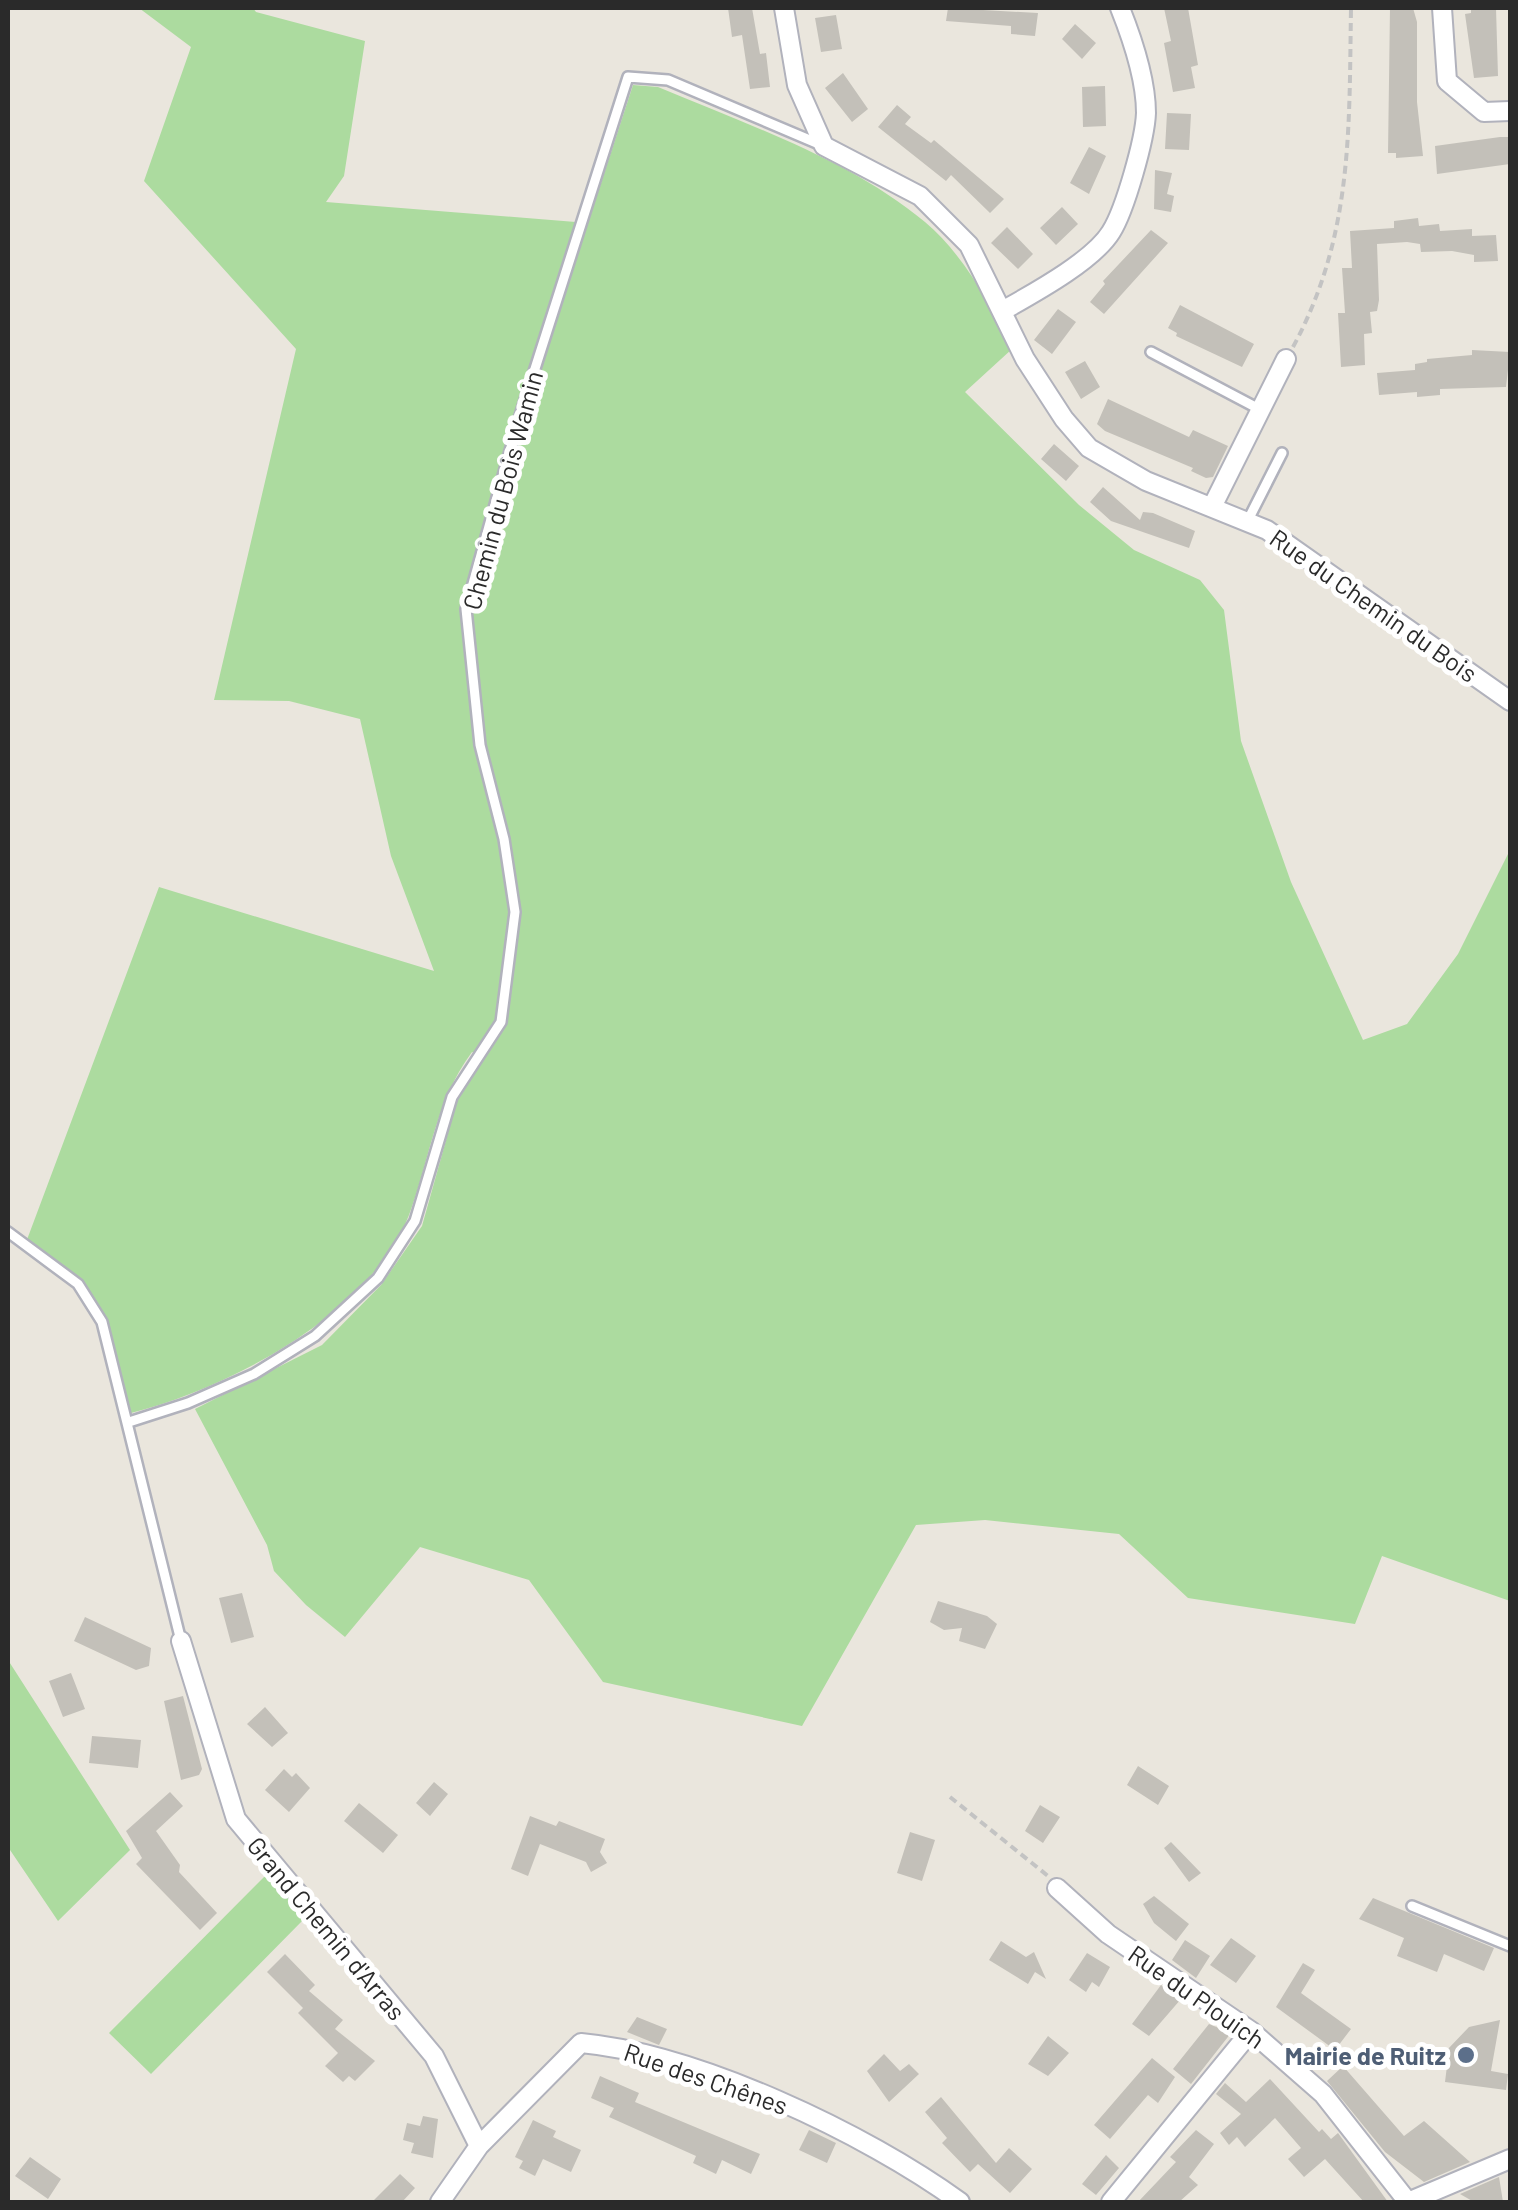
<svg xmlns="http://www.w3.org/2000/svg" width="1518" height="2210" viewBox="0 0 1518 2210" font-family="Barlow,sans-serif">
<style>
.green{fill:#acdb9f}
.building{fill:#c3c0b9}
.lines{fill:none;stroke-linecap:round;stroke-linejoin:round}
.lane-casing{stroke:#b1b2bc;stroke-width:14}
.street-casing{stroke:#b1b2bc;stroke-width:22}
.path{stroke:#c3c3c3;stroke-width:4;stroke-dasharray:8 5;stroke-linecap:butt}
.lane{stroke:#fff;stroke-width:9}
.street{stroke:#fff;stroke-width:18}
.service-dot{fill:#5c6f8a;stroke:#fff;stroke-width:4}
.labels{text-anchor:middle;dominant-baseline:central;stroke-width:10;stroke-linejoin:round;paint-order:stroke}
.street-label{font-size:25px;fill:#2a2a2a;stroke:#fff}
.service-label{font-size:25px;font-weight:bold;fill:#4e5e75;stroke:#fff;text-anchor:end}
</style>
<rect width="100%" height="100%" fill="#eae6dd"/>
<!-- green -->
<path class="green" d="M139,8H253L256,12L365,41L344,176L326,202L588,223L633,85L658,87C748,125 849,159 925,222C964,255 990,304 1012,349L965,392L1079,505L1134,550L1200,580L1224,610L1241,741L1291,882L1363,1040L1407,1024L1458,954L1510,850V1601L1382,1556L1355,1624L1188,1598L1119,1534L985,1520L916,1525L802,1726L603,1682L529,1580L420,1547L345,1637L306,1605L274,1571L267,1545L195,1409L322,1345L381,1285L422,1226L457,1101L484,1059L472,1052C435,1102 430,1159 409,1215C370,1315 229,1388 131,1413C108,1328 110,1289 25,1245L159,887L434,971L391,856L360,719L289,701L214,700L296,349L144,181L191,47Z
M8,1660L130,1850L58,1921L8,1847Z
M267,1874L305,1918L151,2074L109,2033Z"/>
<!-- building -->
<path class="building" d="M728,8H752L760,54L766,53L770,87L750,89L742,35L732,37Z
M948,8L1038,13L1035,36L1011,34V26L946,21Z
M1164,8H1188L1198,65L1191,67L1195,88L1173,92L1164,43L1171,41Z
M1390,8H1413L1417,22V102L1423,156L1396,158V153H1388Z
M1471,8H1496L1498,76L1474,78L1465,14L1471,13Z
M836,15L842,49L821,52L815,18Z
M1075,24L1096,43L1082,59L1062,39Z
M843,73L868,109L852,122L825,88Z
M1105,86L1106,126L1083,127L1082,87Z
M897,105L911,117L905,124L931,143L934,140L1004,199L990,213L951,175L946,181L878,127Z
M1167,113L1191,114L1189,150L1165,149Z
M1500,137H1510V164L1437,174L1435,146Z
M1089,147L1106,156L1089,194L1070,183Z
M1155,170L1172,173L1167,194L1174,196L1171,212L1154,209Z
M1062,207L1078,224L1056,245L1040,228Z
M1418,218L1419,226L1439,224L1440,231L1472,229V236L1496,235L1498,261L1474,262V255L1452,251L1421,252L1420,244L1407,242L1377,244L1379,300L1377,311L1370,312L1372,333L1364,334L1365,365L1341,367L1338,313H1345L1342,268H1352L1350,231L1394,228V221Z
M1007,227L1033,254L1018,269L991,243Z
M1151,230L1168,243L1104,314L1090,302L1105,284L1103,281Z
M1180,305L1254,344L1242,367L1176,336L1177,333L1168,328Z
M1058,309L1076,322L1052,354L1034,340Z
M1472,350L1510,352L1506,387L1440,389V395L1417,397V392L1379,395L1377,373L1415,370V364L1427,362V359L1472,355Z
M1085,361L1100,387L1081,399L1065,372Z
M1108,399L1189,437L1193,430L1228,446L1213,477L1206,478L1191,471L1193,468L1105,431L1097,424Z
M1054,444L1079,466L1066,481L1041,459Z
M1103,487L1140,520L1143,512L1153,513L1195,531L1189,548L1111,521L1090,502Z
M242,1593L254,1637L231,1643L219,1598Z
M938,1601L987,1616L997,1624L985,1649L959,1641L962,1628L944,1630L930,1622Z
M85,1617L151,1648L149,1666L136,1670L74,1641Z
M71,1673L85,1709L63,1717L49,1681Z
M183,1696L202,1769L199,1775L181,1780L164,1701Z
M265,1707L288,1733L272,1747L247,1724Z
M92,1736L141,1740L138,1768L89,1763Z
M1138,1766L1169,1786L1158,1805L1127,1785Z
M284,1769L292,1777L296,1773L310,1788L289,1812L265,1790Z
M434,1782L448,1794L430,1816L416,1803Z
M170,1792L183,1806L156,1831L180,1865L179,1872L217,1913L200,1930L136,1864L142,1858L126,1831Z
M359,1803L398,1835L383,1853L344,1821Z
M1040,1805L1060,1817L1043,1843L1025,1831Z
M530,1816L556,1826L559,1821L605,1839L600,1852L607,1863L591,1872L586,1862L540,1844L528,1876L511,1869Z
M910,1832L935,1840L922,1881L897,1873Z
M1171,1842L1201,1873L1189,1882L1164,1848Z
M1154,1896L1189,1924L1176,1941L1154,1923L1143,1904Z
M1373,1898L1494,1948L1484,1971L1444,1954L1437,1972L1397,1956L1404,1938L1359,1919Z
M1231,1938L1256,1956L1236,1983L1210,1965Z
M1185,1940L1210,1956L1196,1978L1172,1960Z
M1001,1941L1026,1957L1034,1952L1046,1979L1035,1972L1028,1984L989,1960Z
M1087,1953L1110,1967L1099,1987L1092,1982L1086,1992L1069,1980Z
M285,1954L315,1985L309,1991L343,2020L335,2029L375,2061L355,2081L349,2076L343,2082L325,2066L338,2053L298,2013L303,2008L267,1972Z
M1303,1963L1315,1970L1301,1993L1351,2029L1335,2050L1276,2007Z
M1161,1985L1181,1999L1149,2036L1132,2024Z
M637,2017L667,2029L659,2045L627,2032Z
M1500,2020L1491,2071L1508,2074L1506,2090L1445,2082L1447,2066L1437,2064L1439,2049L1447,2050L1469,2027Z
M1209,2024L1231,2033L1191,2084L1173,2069Z
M1048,2036L1069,2053L1048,2076L1028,2064Z
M884,2054L900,2071L909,2064L919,2074L889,2102L867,2071Z
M1152,2058L1175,2077L1158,2103L1148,2095L1110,2139L1094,2125Z
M1343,2066L1404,2136L1424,2121L1470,2162L1424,2182L1385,2152L1327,2081Z
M600,2076L639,2093L635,2102L760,2154L751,2174L722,2160L716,2174L693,2163L696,2156L609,2117L614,2108L591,2098Z
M1270,2079L1319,2132L1322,2129L1331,2139L1338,2133L1388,2202H1364L1325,2159L1304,2177L1288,2159L1301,2148L1275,2118L1245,2147L1237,2137L1229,2145L1220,2133L1241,2114L1216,2094L1225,2083L1246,2102Z
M941,2097L996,2163L1009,2148L1032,2169L1010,2193L978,2164L970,2172L942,2143L947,2138L925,2112Z
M423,2116L438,2119L433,2158L411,2153L414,2143L403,2140L407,2123L420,2126Z
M533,2120L556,2131L553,2137L581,2150L571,2172L543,2159L535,2176L519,2168L523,2161L515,2157Z
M809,2130L836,2143L827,2163L799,2150Z
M1196,2130L1214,2144L1189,2177L1198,2185L1179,2202H1138L1176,2162L1170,2157Z
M1106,2155L1119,2168L1096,2195L1082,2184Z
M30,2157L61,2179L48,2199L15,2176Z
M400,2174L415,2188L402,2202H372Z
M1499,2177L1503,2202H1474L1460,2194Z"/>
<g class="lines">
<defs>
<path id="lane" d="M1151,352L1261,410
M1247,522L1282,453
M8,1232L78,1284L102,1322L181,1641
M129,1422L188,1403L254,1374L315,1336L378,1278L415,1221L452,1097L501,1022L515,912L504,839L480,745L466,609L518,422L628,77L668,80L819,144
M1412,1906L1510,1946"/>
<path id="street" d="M784,8L797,85L824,146L920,196L969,245L1025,359L1064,419L1089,448L1146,481L1267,530L1510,701
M1442,8L1447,81L1484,112L1510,111
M1004,310C1034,293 1093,261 1111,232C1125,210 1145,139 1146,113C1146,80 1132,38 1120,8
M1212,507L1286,359
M181,1641L236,1819L434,2056L479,2146
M1057,1888L1108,1934L1251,2031L1323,2094L1408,2202
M440,2202L479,2146L581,2043C698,2054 865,2133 960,2202
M1111,2202L1251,2031
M1408,2202L1510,2159"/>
</defs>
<!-- lane casing -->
<use href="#lane" class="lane-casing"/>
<!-- street casing -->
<use href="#street" class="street-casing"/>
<!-- path -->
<path class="path" d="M1293,347C1353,236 1349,130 1351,8
M950,1797L1048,1876"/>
<!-- lane -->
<use href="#lane" class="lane"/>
<!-- street -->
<use href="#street" class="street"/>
</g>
<!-- markers -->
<circle class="service-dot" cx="1466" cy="2055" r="10"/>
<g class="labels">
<!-- street labels -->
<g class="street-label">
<text transform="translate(502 490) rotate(-75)">Chemin du Bois Wamin</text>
<text transform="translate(1374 605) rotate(35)">Rue du Chemin du Bois</text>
<text transform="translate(327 1928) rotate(50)">Grand Chemin d'Arras</text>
<text transform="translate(1197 1996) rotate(35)">Rue du Plouich</text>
<text transform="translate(706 2078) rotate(19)">Rue des Chênes</text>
</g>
<!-- service labels -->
<g class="service-label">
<text x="1446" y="2055">Mairie de Ruitz</text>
</g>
</g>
<!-- border -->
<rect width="1518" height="2210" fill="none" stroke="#2a2a2a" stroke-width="20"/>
</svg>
